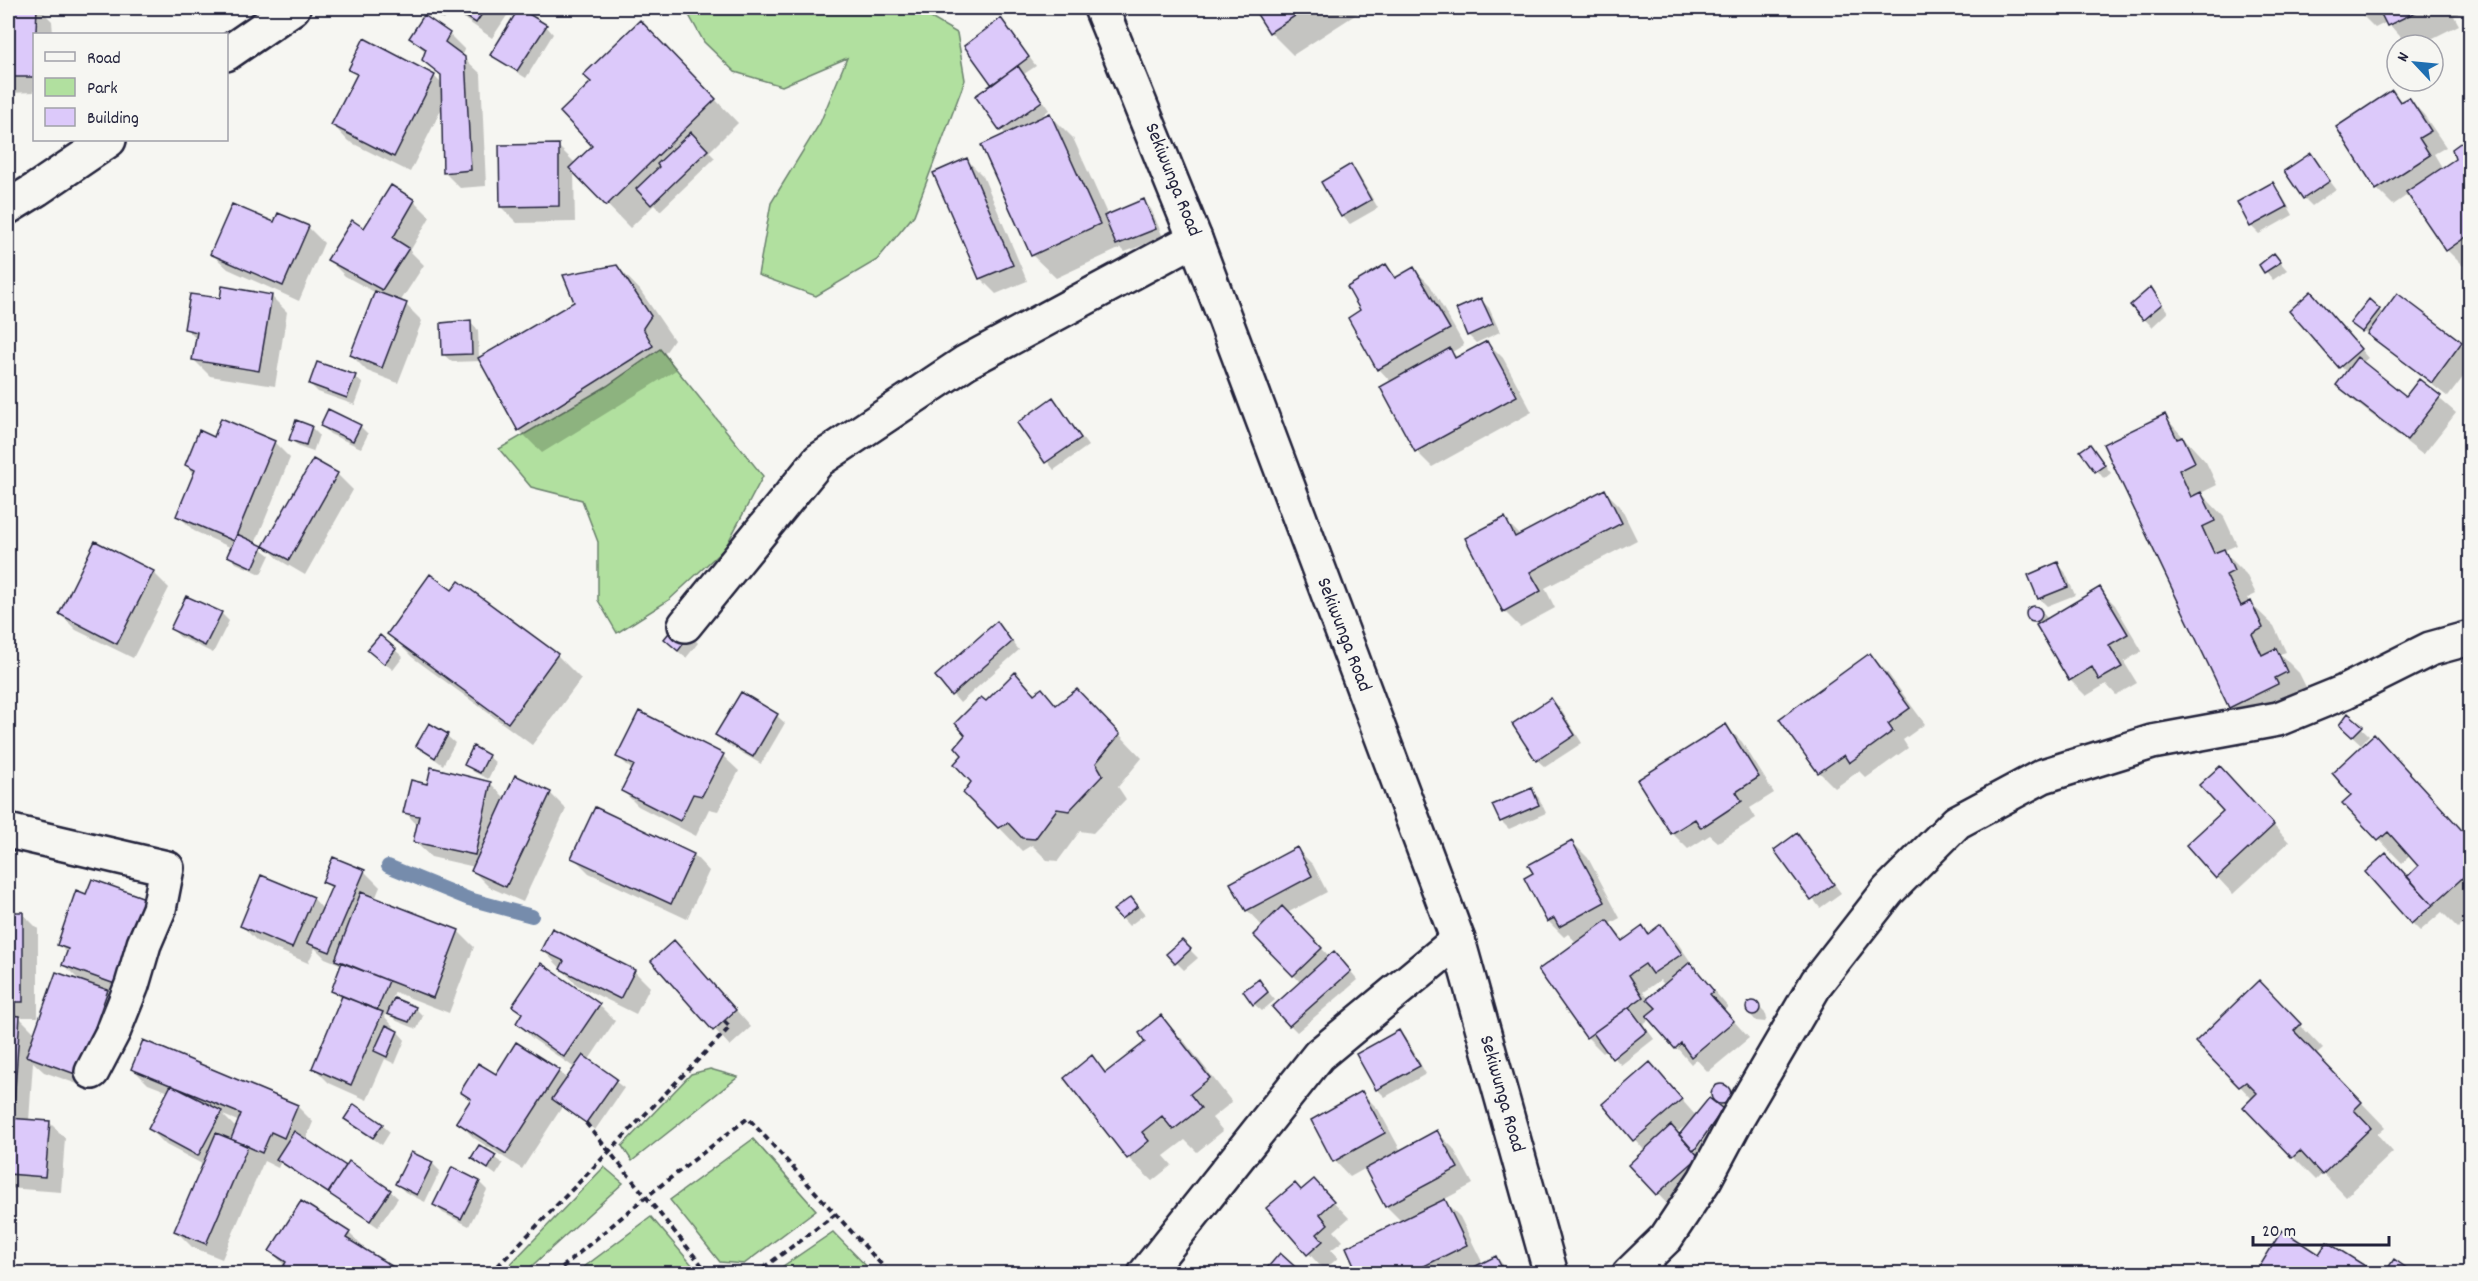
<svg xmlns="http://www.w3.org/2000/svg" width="2478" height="1281" viewBox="0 0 2478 1281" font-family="Dekko,sans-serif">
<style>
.green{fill:#b1e09f;stroke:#6a816d;stroke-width:1.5}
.shadow{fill:#0003;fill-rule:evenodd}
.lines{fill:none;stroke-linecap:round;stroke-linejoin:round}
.stream{stroke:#768cac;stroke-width:14}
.building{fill:#dcc9fa;stroke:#22223b;stroke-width:1.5}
.minor-casing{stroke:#22223b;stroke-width:38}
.major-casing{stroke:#22223b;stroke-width:38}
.path{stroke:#22223b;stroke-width:4;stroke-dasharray:6 4.5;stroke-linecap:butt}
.minor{stroke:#f6f6f2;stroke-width:33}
.major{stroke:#f6f6f2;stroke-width:33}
.labels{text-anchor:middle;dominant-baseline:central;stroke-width:4.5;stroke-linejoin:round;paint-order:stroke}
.street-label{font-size:20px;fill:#22223b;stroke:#f6f6f2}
</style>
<rect width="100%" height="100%" fill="#f6f6f2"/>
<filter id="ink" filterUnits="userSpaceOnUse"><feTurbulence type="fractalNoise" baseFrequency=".0167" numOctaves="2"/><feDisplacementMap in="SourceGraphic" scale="12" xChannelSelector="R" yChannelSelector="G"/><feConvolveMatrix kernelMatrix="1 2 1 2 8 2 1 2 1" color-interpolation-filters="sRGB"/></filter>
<g filter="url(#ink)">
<!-- green -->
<path class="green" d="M685,8H919L924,14L957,33L965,80L914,215L877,260L816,296L758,275L771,203L820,123L847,58L782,86L735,72L704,42Z
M660,349L763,476L725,548L669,600L617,633L598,600V542L582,500L531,487L499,449L607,386Z
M710,1069L738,1077L632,1161L622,1146L691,1074Z
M753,1139L816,1210L744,1264L720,1262L670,1200Z
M604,1167L623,1183L524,1273H506L504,1271Z
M651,1217L699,1273H576Z
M833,1232L873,1273H773Z"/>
<!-- shadow -->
<path class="shadow" d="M8,8H39L52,21L53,34H34V92L10,93L8,91Z
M424,8H452L444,20Z
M453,8H512L492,38L466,20Z
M1240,8H1366L1293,55L1270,32L1255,9L1249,13Z
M2355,8H2470L2454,16L2459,25L2419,45H2408L2387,22L2375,28Z
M1001,20L1036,66L1024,74L1049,110L1035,121L1050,115L1073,138L1108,216L1144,201L1151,209L1163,237L1125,252L1121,248L1056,278L1032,255L1006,135L977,96L995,85Z
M546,26L553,34L526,78L500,62L492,54Z
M449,34L465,50L462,56L481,74L486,186L460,188L444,172L443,106L410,172L348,141L333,125L357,76L350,69L364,40L434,76L443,85V78L424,60L427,53L411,38Z
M663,45L738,123L709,152L715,158L660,211L654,205L630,228L574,171L575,222L517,223L501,207L558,146L574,162V165L594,146Z
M2392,92L2403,103L2409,99L2424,115L2446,147L2434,154L2443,169L2456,160L2454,149L2470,138V260L2463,266L2447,250L2409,194L2393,205L2377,189Z
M2310,155L2336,189L2312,206L2304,198Z
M967,160L983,176L1027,281L996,294L980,278Z
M1351,166L1358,174L1378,208L1350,224L1342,216Z
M2272,184L2280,192L2293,215L2259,234L2251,226Z
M392,187L414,201L430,217L410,251L424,265L400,302L406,305L422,321L398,383L367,371L351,355L376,293L345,276L329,260L365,230Z
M274,224L308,227L324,243L299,301L228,269L212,254Z
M2274,255L2287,270L2273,280L2261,265Z
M617,266L640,290L674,340L665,353L676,370L542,453L519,430L481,361L452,362L444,355L471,322L478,330L479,359L575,303Z
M1386,266L1398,278L1414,269L1430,285L1464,345L1452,352L1458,358L1487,342L1503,358L1532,412L1432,467L1416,451L1392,383L1379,369L1350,318L1362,311Z
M8,285L12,289L13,351H8Z
M2151,289L2168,312L2152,327L2132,306Z
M2397,295L2470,352V368L2448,397L2352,322L2379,310L2383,314Z
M271,296L287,312L275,386L210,376L194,360L197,340L186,328Z
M1481,300L1489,308L1500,332L1476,343L1468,335Z
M2318,301L2368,358L2362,363L2406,398L2419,381L2456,413L2423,455L2354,401L2338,385L2347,373L2291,311Z
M355,377L363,384L355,405L318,392L310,384Z
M1053,399L1088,446L1054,470L1019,423Z
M2164,416L2206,462L2217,485L2201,493L2224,517L2237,545L2223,551L2246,574L2256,594L2248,598L2250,603L2274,626L2286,652L2280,654L2299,673L2310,695L2253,730L2230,707Z
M322,426H360L368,434L361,448L330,434Z
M311,427L319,435L313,452L299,447L291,439Z
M274,442L290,458L255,544L270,555L261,574L236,563L229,555L232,548L194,531L178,515L195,474L186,465Z
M2090,446L2111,473L2104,479L2082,451Z
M337,474L353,490L305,575L281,561L265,546Z
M1605,491L1620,506L1637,540L1545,588L1555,608L1520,627L1504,611V519L1520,535Z
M2058,564L2065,572L2075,595L2047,606L2039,598Z
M153,572L169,588L133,658L76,630L60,614Z
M459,583L557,655L581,679L532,745L412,657L389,634L452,592Z
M2099,589L2115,605L2142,651L2124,662L2137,683L2116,695L2106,684L2086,696L2070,680L2039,627L2031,619L2028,612L2031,609L2038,608L2048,619Z
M221,613L229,621L213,653L180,637L172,629Z
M1004,631L1019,650L960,703L937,676Z
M690,635L698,643L686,658L673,647Z
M395,650L403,657L393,670L377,657Z
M1870,655L1886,671L1925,724L1903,740L1908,748L1866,778L1859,771L1835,788L1819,772Z
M1015,674L1036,694L1042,690L1058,706L1100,714L1142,758L1118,787L1126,799L1093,833L1080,831L1058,861L1047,860L1032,845L1022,851L965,792L973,782L964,755L967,735L987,703Z
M741,694L777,716L785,723L761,764L725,743L717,735Z
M1551,700L1559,707L1582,743L1545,767L1537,760Z
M2348,715L2369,735L2361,744L2348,732Z
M429,725L447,736L455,743L443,765L417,746Z
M1726,726L1742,742L1774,793L1750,808L1756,818L1718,842L1710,835L1688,849L1672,833Z
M2374,736L2470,839V916L2458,928L2442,912L2420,931L2412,923L2408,879L2420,866L2411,855L2402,863L2344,803L2353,795Z
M488,756L496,763L488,779L474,772L466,765Z
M618,756H723L739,771L718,811L709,809L696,836L638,806L622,790L633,771Z
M490,783L506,799L550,793L566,809L523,902L489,887L473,871L475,867L431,857L415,842L418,826L405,812L428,786Z
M2235,784L2289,842L2233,894L2188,846L2225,811Z
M1531,790L1539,798L1546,813L1509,829L1501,821Z
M1797,835L1841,893L1820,908L1776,850Z
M1572,842L1588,858L1620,918L1609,924L1625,941L1642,928L1649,935L1661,926L1677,942L1697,971L1728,1007L1724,1010L1749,1038L1708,1072L1696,1059L1691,1064L1651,1018L1643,1024L1654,1039L1621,1065L1607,1050L1603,1053L1587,1037L1577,943L1568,934L1564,937L1548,921ZM1660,980L1665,985L1649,999L1643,992Z
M1297,849L1313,865L1327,892L1287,913L1330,957L1342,961L1358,980L1297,1032L1290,1025L1301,983L1255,935L1263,927L1247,910Z
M694,855L709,871L687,919L589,873L573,857Z
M333,858L364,871L380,887L375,899L458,931L474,947L449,1013L395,992L392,999L415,1008L423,1016L417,1029L397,1021L387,1012L385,1017L405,1040L395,1064L385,1059L367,1100L329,1083L313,1067L343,999L332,991L342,965L325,958L315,948L308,963L257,941L241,925L313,898L323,909L332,889L324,881Z
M87,896L144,899L131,999L106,990L124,1008L94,1090L44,1072L33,1062L29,1121L49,1122L65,1138L61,1192L8,1188V913H22L38,929V1017H19L36,1034L81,982L64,965L68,954L59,945Z
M1131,898L1145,914L1129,926L1122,918Z
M1182,942L1198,958L1184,970L1168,954Z
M542,949L634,971L650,987L636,1014L577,985Z
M690,958L751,1027L730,1046L653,961Z
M1259,981L1275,1000L1262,1011L1254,1004Z
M1754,1002L1766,1014L1767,1018L1765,1022L1756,1021L1748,1012L1746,1008L1749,1004Z
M514,1005H599L615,1021L588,1061L624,1088L595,1130L562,1107L522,1169L474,1138L458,1122L471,1101L462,1092L496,1076L517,1044L559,1071L568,1080L575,1068L533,1039L517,1023L523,1014Z
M2282,1006L2323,1049L2316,1055L2385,1127L2377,1134L2393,1152L2346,1197L2323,1173L2316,1180L2293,1157L2253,1100L2240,1086Z
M1161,1017L1184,1041L1232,1102L1212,1118L1223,1131L1197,1152L1185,1140L1164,1156L1172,1165L1152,1181L1128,1158L1066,1079L1092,1057L1107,1073L1148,1042Z
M1399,1032L1407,1040L1426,1074L1385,1097L1377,1089Z
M1650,1064L1696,1116L1721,1110L1693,1150L1695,1152L1723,1112L1673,1210L1630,1165L1645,1151L1604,1104ZM1690,1122L1680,1137L1676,1133Z
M132,1068L297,1106L313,1122L305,1141L346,1168L390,1191L398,1198L378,1227L281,1161L278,1168L264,1161L222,1259L192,1247L176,1231L204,1165L166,1145L150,1129L169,1092L148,1084ZM223,1115L240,1122L237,1129Z
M1724,1085L1739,1098L1727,1105L1725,1104L1722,1108L1712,1097L1713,1091L1716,1086Z
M1362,1093L1378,1109L1401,1151L1437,1132L1453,1148L1473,1184L1443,1200L1460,1217L1483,1264L1496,1257L1512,1274H1464L1471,1270L1470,1267L1457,1274H1360L1402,1222L1386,1206L1366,1168L1350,1177L1335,1161Z
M346,1119L382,1125L390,1132L382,1145Z
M480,1147L503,1164L496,1175L473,1158Z
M412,1154L433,1164L440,1171L425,1202L405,1192L397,1184Z
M453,1169L479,1182L487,1190L469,1226L443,1213L435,1205Z
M1314,1181L1349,1218L1334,1231L1343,1241L1331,1250L1338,1258L1324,1270L1268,1209L1302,1192Z
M349,1233L371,1255L400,1274H281L285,1266L271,1251Z"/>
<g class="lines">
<!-- stream -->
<path class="stream" d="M388,866L469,899L532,916"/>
</g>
<!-- building -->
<path class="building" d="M8,8H37L34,77H8Z
M452,8H486L476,23Z
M519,8L547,25L517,71L490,55Z
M1253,8H1307L1269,33Z
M2378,8H2424L2387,26Z
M424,15L450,33L445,42L465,57L471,170L443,173L441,75L422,60L426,49L409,38Z
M1001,18L1029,57L992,85L964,46Z
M640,20L716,99L606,206L569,168L592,146L560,112L591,82L583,75Z
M364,38L435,75L394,157L331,125L357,74L348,70Z
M1018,66L1042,101L1000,131L975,96Z
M2392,90L2400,102L2409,97L2431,131L2419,138L2430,155L2376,190L2336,127Z
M1050,113L1100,224L1031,256L981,145Z
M691,132L708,150L651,205L636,189L659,167L657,164Z
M2470,136V234L2446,251L2406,192L2455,159L2452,149Z
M559,144V206L500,207L499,145Z
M2311,153L2330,181L2303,199L2284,171Z
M967,158L1013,265L979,279L933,173Z
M1351,164L1371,200L1341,217L1321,182Z
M2273,182L2287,207L2250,227L2237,202Z
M391,185L415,200L393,238L409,248L382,290L327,260L352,220L364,228Z
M1144,199L1156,229L1116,245L1104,216Z
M232,204L274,222L278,213L309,226L283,286L210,254Z
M2274,253L2281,262L2264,273L2259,265Z
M1386,264L1395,278L1414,267L1450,329L1377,370L1348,318L1360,310L1347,287Z
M617,265L651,316L643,328L653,346L518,431L478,358L574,302L563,275Z
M222,286L272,295L259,371L192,360L197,332L184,329L190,294L220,298Z
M2151,287L2162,304L2143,320L2130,305Z
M375,291L407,303L382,368L350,355Z
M2311,291L2361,349L2339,368L2289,311Z
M2397,293L2462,342L2432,383L2367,334Z
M1481,298L1493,324L1467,336L1456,309Z
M2369,299L2380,309L2362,332L2350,323Z
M471,320L472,354L442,355L441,323Z
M1487,341L1517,396L1415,452L1380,387L1450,348L1455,358Z
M2357,357L2406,396L2419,379L2441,396L2407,440L2336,385Z
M317,362L356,375L347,398L309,384Z
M1053,397L1081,438L1045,463L1017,423Z
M328,409L361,425L353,441L320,426Z
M2165,414L2177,439L2183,437L2195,462L2179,470L2191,497L2201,492L2215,521L2202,527L2214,553L2224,549L2234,571L2226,575L2241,606L2251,601L2263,628L2252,634L2262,655L2276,648L2287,672L2275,678L2278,684L2229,708L2103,444Z
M221,418L275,441L234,541L176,516L195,470L185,465L199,430L214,437Z
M296,420L312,426L306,445L289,440Z
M2090,444L2105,465L2095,472L2080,451Z
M313,459L338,473L289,560L263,546Z
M1605,489L1622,523L1530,572L1541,591L1503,612L1465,538L1505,517L1515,537Z
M237,534L263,546L253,568L227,556Z
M95,541L154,571L117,644L59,614Z
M2058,562L2068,587L2038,599L2028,575Z
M430,574L452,590L459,581L558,654L508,723L387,634Z
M2100,587L2128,634L2109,645L2122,667L2099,680L2092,667L2069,681L2036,625Z
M186,596L222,612L205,646L170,629Z
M2026 614a8 8 0 1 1 16 0a8 8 0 1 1-16 0Z
M997,621L1012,642L951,696L935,676Z
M677,623L691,634L678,651L664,639Z
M380,635L396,649L384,664L367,650Z
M1870,653L1910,708L1888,724L1893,731L1849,763L1844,755L1818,773L1779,719Z
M1015,672L1034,694L1042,688L1056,705L1077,689L1120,734L1096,763L1103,775L1069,811L1057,809L1035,839L1022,838L1008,823L998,828L963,793L971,782L954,764L962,755L955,747L965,735L955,723L981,697L986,701Z
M741,692L778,714L753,757L715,735Z
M1551,698L1575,735L1536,761L1512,724Z
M639,711L724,754L702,796L693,794L680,821L621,791L634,765L616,757Z
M2348,713L2363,726L2352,737L2339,725Z
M429,723L448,734L435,758L416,746Z
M1726,724L1759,777L1736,792L1742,801L1701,828L1695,819L1671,834L1637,780Z
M2374,734L2470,839V871L2433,905L2407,877L2418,866L2388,832L2378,841L2342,803L2351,795L2332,773Z
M473,746L489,755L480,773L464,765Z
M2220,766L2274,825L2216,879L2186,845L2223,811L2199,785Z
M431,767L491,782L475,855L413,842L419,816L403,813L411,780L427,784Z
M515,775L551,792L506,887L471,871Z
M1532,788L1539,805L1500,822L1492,805Z
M595,807L694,854L671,904L571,858Z
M1797,833L1834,884L1811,901L1774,850Z
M1572,841L1605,902L1559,927L1554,918L1547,922L1524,878L1533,873L1528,865Z
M1297,847L1312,876L1246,911L1230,883Z
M2386,853L2433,905L2411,924L2365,872Z
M333,857L365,870L330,952L307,943L332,886L322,882Z
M261,875L314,897L292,948L240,926Z
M92,879L145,898L115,984L62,965L68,949L57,945L76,890L86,894Z
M361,892L459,930L433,998L335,960Z
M1131,897L1138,906L1121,919L1113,910Z
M1282,906L1322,948L1293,976L1253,935Z
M8,912H23V1002H8Z
M1607,920L1622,941L1643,926L1648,934L1661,924L1682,954L1652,974L1645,964L1629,975L1643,997L1586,1038L1538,970Z
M552,928L635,970L620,999L560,969L564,961L541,950Z
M674,940L736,1010L713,1031L651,961Z
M1182,940L1191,949L1175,964L1166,954Z
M1334,951L1351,971L1289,1026L1272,1007Z
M342,962L389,981L377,1010L331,991Z
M1690,962L1714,991L1710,994L1734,1021L1691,1057L1681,1043L1675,1049L1646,1016L1656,1008L1647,999Z
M541,963L600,1004L564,1057L516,1023L522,1013L512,1006Z
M56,972L108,990L78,1075L26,1056Z
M1259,979L1268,992L1253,1005L1243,991Z
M2259,980L2301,1024L2294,1031L2362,1102L2354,1110L2371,1128L2322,1175L2300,1151L2292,1158L2243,1107L2257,1093L2246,1082L2239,1087L2195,1042Z
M342,996L383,1012L351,1085L312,1068Z
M394,998L416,1007L409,1022L387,1014Z
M1746 1008a7 7 0 1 1 14 0a7 7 0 1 1-14 0Z
M1629,1007L1647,1031L1612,1059L1593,1033Z
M8,1015L20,1016L14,1105H8Z
M1161,1015L1210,1078L1190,1094L1201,1108L1173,1130L1162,1116L1142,1132L1149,1141L1127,1159L1064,1078L1092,1055L1105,1073L1145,1042L1139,1033Z
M386,1025L398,1031L387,1057L374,1051Z
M1399,1030L1420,1066L1376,1090L1356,1054Z
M143,1040L298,1105L284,1138L271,1132L262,1153L231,1139L241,1114L131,1069Z
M516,1042L560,1070L506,1154L456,1122L471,1099L460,1092L478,1063L496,1074Z
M583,1055L617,1079L586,1123L552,1099Z
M1650,1062L1682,1099L1633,1141L1602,1104Z
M1711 1094a10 10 0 1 1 20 0a10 10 0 1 1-20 0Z
M171,1085L222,1111L198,1156L148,1129Z
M1362,1091L1385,1133L1333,1162L1311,1120Z
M1709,1098L1723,1109L1694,1151L1679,1135Z
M354,1104L383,1124L373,1138L344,1119Z
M8,1118L50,1121L45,1177L8,1174Z
M1671,1125L1699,1157L1656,1195L1628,1165Z
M1437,1130L1458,1168L1385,1207L1365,1169Z
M294,1131L346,1166L328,1193L276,1159Z
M216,1133L248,1146L206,1244L174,1231Z
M479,1145L496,1155L488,1169L471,1158Z
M411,1152L433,1162L417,1195L395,1184Z
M349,1161L391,1190L370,1221L328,1193Z
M452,1167L480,1181L461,1219L433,1205Z
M1314,1179L1334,1201L1320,1214L1328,1224L1317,1234L1323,1241L1307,1255L1266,1208L1295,1183L1301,1190Z
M1445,1199L1467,1245L1408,1274H1358L1346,1247Z
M301,1201L350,1232L346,1238L400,1271L398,1274H279L286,1262L269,1251Z
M2282,1230L2319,1254L2327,1242L2370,1269L2367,1274H2255Z
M1280,1253L1303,1274H1262Z
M1496,1256L1505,1274H1460Z
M2394,1259L2415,1274H2384Z"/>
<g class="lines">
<defs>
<path id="minor" d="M226,54L293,8
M8,207L37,189L109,140
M685,625L819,460L966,362L1195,239
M8,831L167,868L159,909L144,944L132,985L114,1030L92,1072
M1145,1274L1319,1055L1458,940
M1629,1274L1666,1238L1705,1179L1737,1119L1817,982L1888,891L1957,822L2043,776L2152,742L2278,719L2344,692L2430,649L2470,638"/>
<path id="major" d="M1101,8L1195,239L1458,940L1551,1274"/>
</defs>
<!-- minor casing -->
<use href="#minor" class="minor-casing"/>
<!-- major casing -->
<use href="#major" class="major-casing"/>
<!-- path -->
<path class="path" d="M586,1123L709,1274
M490,1274L730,1027L724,1021
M554,1274L646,1197L748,1118L890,1274
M755,1274L836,1214"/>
<!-- minor -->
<use href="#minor" class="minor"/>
<!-- major -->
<use href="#major" class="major"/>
</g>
</g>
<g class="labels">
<!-- street labels -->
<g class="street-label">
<text transform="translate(1172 180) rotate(68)">Sekiwunga Road</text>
<text transform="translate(1343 635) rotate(69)">Sekiwunga Road</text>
<text transform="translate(1501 1094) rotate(74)">Sekiwunga Road</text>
</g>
</g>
<!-- margin -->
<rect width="2478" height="1281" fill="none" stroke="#f6f6f2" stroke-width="30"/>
<rect x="15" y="15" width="2448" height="1251" fill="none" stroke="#22223b" stroke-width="2" filter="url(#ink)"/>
<!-- legend -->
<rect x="33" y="33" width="195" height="108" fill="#f6f6f2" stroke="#a1a1a9" stroke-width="1.5"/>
<rect x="45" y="52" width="30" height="9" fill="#f6f6f2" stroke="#a1a1a9" stroke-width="1.5"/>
<text x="87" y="63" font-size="18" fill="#22223b">Road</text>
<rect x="45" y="78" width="30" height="18" fill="#b1e09f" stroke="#a1a1a9" stroke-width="1.5"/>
<text x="87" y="93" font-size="18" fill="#22223b">Park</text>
<rect x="45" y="108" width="30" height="18" fill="#dcc9fa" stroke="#a1a1a9" stroke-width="1.5"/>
<text x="87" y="123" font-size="18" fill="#22223b">Building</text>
<!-- north arrow -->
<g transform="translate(2415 63) rotate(296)"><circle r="28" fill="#f6f6f2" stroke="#a1a1a9" stroke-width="1.5"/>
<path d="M0-4.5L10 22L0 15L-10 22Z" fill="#1f6fb2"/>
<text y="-9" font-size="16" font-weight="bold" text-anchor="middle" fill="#22223b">N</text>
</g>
<!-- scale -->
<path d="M2253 1236v9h136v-9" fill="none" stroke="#22223b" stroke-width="3"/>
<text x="2262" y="1236" font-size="18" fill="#22223b" stroke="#f6f6f2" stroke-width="4.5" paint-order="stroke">20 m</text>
</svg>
